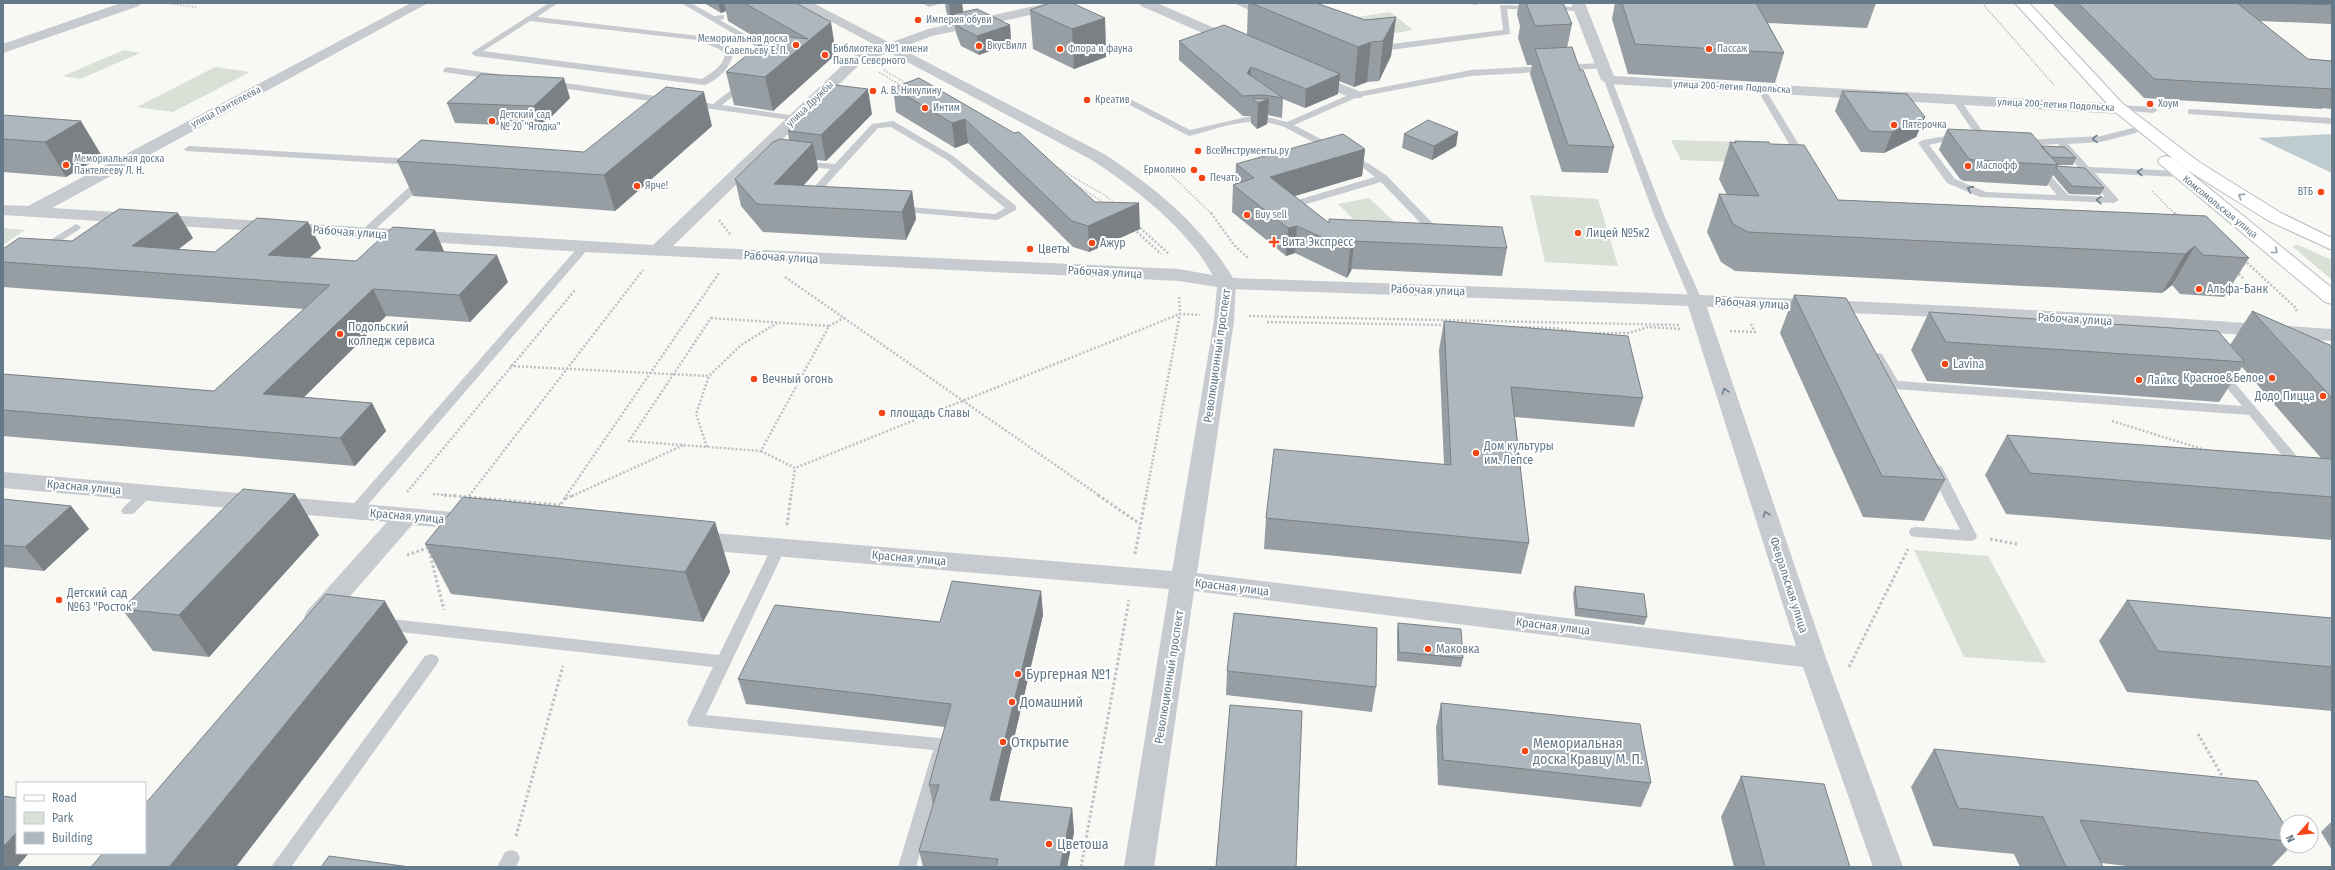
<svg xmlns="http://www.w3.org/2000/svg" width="2335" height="870" viewBox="0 0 2335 870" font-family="'Fira Sans Condensed',sans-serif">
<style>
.green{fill:#d9e0d5}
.water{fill:#becbcf}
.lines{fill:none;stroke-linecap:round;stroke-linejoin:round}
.secondary-casing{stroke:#b7bdc2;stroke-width:2}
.path-far2{stroke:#bec1c3;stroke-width:1.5;stroke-dasharray:1.5 1.5;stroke-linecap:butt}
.path-far1{stroke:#bec1c3;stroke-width:2.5;stroke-dasharray:2 2;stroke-linecap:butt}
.path{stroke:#bec1c3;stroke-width:3;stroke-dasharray:2.5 2.5;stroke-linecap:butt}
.service{fill:#c7cbcf;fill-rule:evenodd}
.minor{fill:#c7cbcf;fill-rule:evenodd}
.tertiary{fill:#c7cbcf;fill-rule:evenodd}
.secondary{fill:#fff;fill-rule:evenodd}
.wall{fill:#969da3}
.shaded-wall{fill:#7a8084}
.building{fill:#aeb7bd;stroke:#7a8084}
.oneway{stroke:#697d8c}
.oneway2{stroke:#92a1ac}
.poi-dot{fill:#f54618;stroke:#fff;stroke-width:1.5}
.labels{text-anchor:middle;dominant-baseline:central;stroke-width:4;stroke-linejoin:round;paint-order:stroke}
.far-poi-label{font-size:10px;fill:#647989;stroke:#fff;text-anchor:start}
.far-street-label{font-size:10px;fill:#647989;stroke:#fff}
.street-label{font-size:12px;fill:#647989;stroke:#fff}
.poi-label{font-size:12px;fill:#647989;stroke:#fff;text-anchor:start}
.near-poi-label{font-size:14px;fill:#647989;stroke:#fff;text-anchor:start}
</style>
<rect width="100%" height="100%" fill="#f8f8f4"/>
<!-- green -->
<path class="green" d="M1390,12L1413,30L1366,38L1344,19Z
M124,50L140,53L80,79L63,76Z
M215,67L250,72L173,112L137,107Z
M1671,140L1746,142L1758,163L1681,160Z
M1530,195L1598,199L1618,266L1545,262Z
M1369,198L1401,228L1370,236L1338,204Z
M3,228L25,230L3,245Z
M2298,245L2332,260V280L2292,246Z
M1914,550L1988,556L2046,663L1964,657Z"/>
<!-- water -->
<path class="water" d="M2332,134V173L2258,138Z"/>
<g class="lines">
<defs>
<path id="secondary" d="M2015,3H2029L2123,104L2199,162L2281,213L2332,238V250L2269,221L2187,170L2113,110Z
M2166,156L2172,158L2332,288V304L2325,302L2160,164L2158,161L2160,158Z"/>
</defs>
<!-- secondary casing -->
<use href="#secondary" class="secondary-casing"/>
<!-- path-far2 -->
<path class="path-far2" d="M165,3L196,7
M1982,3L2054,85
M884,70L909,85
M879,72L902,86
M1149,166L1168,172L1212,214
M1058,168L1106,196L1115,204
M1072,182L1106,204
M2152,191L2175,214"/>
<!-- path-far1 -->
<path class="path-far1" d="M1211,213L1234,245L1248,258
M2174,213L2179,217
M719,220L730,234
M1137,225L1169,254
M1134,229L1161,254
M2244,260L2296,308L2297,312
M2236,271L2243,278
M785,277L1100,496
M1249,316L1680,325
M711,318L829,326L761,451L629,441Z
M1267,322L1446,325
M829,326L844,318
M1513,327L1556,328L1576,332
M1730,331L1755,332L1750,322
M1587,333H1629L1648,327L1681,329
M510,366L709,376
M2112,421L2205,450
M707,447L696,414L709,376L741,345L777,323
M761,451L795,468L1180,314L1200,315
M407,492L575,290
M433,494L456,496
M469,496L643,270
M566,496L719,273
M572,496L684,445
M791,496L795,468
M1146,496L1180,314L1179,295"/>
<!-- path -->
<path class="path" d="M444,495L560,505
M1098,495L1140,524
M565,499L574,495
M558,508L567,495
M787,525L791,495
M1990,539L2017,544
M428,546L444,610
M1135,554L1146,495
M407,555L427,548
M1849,667L1908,549
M2198,734L2224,779
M516,836L563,666
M1081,867L1129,600"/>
<!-- service -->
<path class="service" d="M549,3H558L537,17L699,36L725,45L733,54C731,67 717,81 704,85L475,56L471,53ZM530,21L697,40L719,49L725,54C723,67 712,72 702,79L483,51Z
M681,3H691L714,16L724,15V19L720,20L779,54L772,56Z
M922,3H942L929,7Z
M1234,3H1245L1268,14L1261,16Z
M1467,3H1480L1476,5Z
M1500,5L1581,7L1585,9L1581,11L1507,9L1510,34L1375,52L1371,49L1375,46L1503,30Z
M1602,63L1605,64V68L1471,76L1358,97L1294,125L1371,165L1387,176L1443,234L1444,236L1439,239L1435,238L1381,182L1303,205L1309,211L1304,214L1291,206V202L1375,177L1365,169L1284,127C1251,114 1221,128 1189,136L1124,102L1132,100L1190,130L1251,116H1263L1287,122L1353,93L1471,70Z
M447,67L497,74L501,77L497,80L444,72L443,70Z
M1608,77L1612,80L1664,215L1702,300L1700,302H1692L1690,300L1654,215L1604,80Z
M744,80L748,83L747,85L722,105L795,116L800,119L798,121L689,106L684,103L689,100L713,104Z
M551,81L670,98L675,101L670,104L548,86V82Z
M1761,86L1765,89L1809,161L1807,163L1804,164L1799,161L1757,89Z
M1953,98H1959L1983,132L1981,134H1975L1952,100Z
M2120,105L2153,107L2158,110L2153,113L2117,110L2115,108Z
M2191,109L2332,118V124L2188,114V110Z
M893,121L953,156L1016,206V210L997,220L893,211V207L897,206L995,214L1005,208L947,160L891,127L878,128L819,193L824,200L823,202H815L809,193L830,169L800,166L795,163L797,161L835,164L872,124Z
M2133,128L2138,131L2136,133L2101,142L2068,144L2089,167L2179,171L2184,174L2179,177L2095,173L2119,200L2114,203L1980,197L1947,183L1918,143L1923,140L1963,133V137L1929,145L1955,179L1986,192L2057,195L2035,169L2040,166L2043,167L2068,195L2105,197L2084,173L2080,172L2079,168L2058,144L2021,146L2016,143L2021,140L2101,136Z
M189,146L416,159L421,162L416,165L186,151L184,149Z
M424,176L429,179L428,181L369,235H361V231L420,177Z
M76,224L81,227L80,229L45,251H37L36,249Z
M584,244L589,247L588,249L360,514H350L348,511L350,508L580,245Z
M1878,353L1882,354L1898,381L2242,406L2213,372L2215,369H2223L2301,461L2299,464H2289L2249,415L1894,389L1890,388L1872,357Z
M1935,463L1942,467L1977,536L1975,540L1970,541L1916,537L1911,536L1909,532L1911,528L1916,527L1960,530L1928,467Z
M146,488L151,490L153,493L151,496L133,514H123L121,511L123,508L141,490Z
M779,542L784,543L786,547L706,715L949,739L951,744L916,867H898L933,750L689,726L687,721L713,667L382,630L377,628L374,624L377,620L382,618L719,655L772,547L774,543Z
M431,654L437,656L439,660L437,664L291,867H271L425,656Z
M511,850L517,852L520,858L516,867H497L505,852Z"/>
<!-- minor -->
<path class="minor" d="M121,3H141L139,6L3,53V44Z
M411,3H428L52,208L653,245L851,57L928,29L1049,3H1075L1068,7L932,36L861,63L673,246L1179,269L1234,279L1236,283L1234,321L1197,573L1796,646L1686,300L1689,296L1696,294L1703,296L1826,658L1903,867H1873L1803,667L1194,591L1154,867H1124L1169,589L690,549L681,546L678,540L681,534L690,531L1172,571L1214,321L1217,287L1179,281L584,252L3,215V205L28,206Z
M1139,3H1157L1242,40L1244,43L1237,47L1232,46L1141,6Z
M1571,3H1585L1614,76L2119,104L2124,106L2127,109L2124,112L2119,114L1608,84L1601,80Z
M1312,72L1361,92L1364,95L1361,98H1351L1307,79L1305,76Z
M3,472L475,514L483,516L487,522L483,528L475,530L412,525L326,624L317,627L308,624L304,617L308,610L387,522L3,488Z"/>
<!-- tertiary -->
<path class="tertiary" d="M796,3H813L1104,154C1155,187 1201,225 1233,278C1600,291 1966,302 2332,329V341C1964,314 1595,302 1227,289L1220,287C1212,275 1206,262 1197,251C1168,214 1131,186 1092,160Z"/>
<!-- secondary -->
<use href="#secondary" class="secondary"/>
</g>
<!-- wall -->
<path class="wall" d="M704,3H796L836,54L773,111L734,105L726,72L763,42L728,21L726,11L721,13Z
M945,3H962L963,12L1010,25L1011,43L979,55L961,46L956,33L954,22L951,23L946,11Z
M1248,3H1316L1365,20L1396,17L1391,56L1379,81L1367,82L1354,87L1339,81L1338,94L1305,108L1283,99L1282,118L1268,115L1267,124L1257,129L1251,123V116H1243L1179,60V41L1247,35Z
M1519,3H1563L1572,24L1567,48L1580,70L1614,147L1608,173L1562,172L1530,74L1532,65H1527L1518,38L1520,26L1517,14Z
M1615,3H1876L1867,28L1768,23L1784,53L1775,83L1628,74L1612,19Z
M2052,3H2332V24L2260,21L2308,59L2332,61V109L2322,108V109L2144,98Z
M1030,10L1105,18L1106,57L1074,69L1033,49Z
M919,78L1095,202L1140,229L1089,252L1073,247L968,143L955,148L896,112L893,88Z
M1842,91L1925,117L1916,137L1884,153L1861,152L1835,111Z
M570,98L541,127L455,123L447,103Z
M872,114L826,161L817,160L818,169L803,186L912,191L916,219L906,240L763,232L741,206L735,179L789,140L788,131Z
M3,115L102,156L66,177L3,172Z
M712,126L615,211L413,196L397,161L584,152Z
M1947,129L2041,146L2076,158L2073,165H2058L2057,166L2104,188L2100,195L2069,194L2053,175L2047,186L1964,181L1960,179L1939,150Z
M1458,132L1456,146L1432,160L1402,148L1404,134Z
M1735,141L1770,144L1838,200L2206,216L2249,258L2224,297L2180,294L2172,285L2162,293L1735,271L1721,262L1707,232L1719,194L1727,195L1719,179L1730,142L1734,143Z
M1365,149L1362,176L1294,196L1329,223L1507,248L1502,276L1352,269L1351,271L1347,278L1295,253L1286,256L1232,212L1233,185L1235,184L1236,164Z
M308,222L321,248L309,258L356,261L444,252L508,282L470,322L386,316L304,397L372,403L386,431L355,466L3,436V374L214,391L304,309L3,287V249L72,241L193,238L179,249L215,252Z
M1794,295L1945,480L1924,521L1863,517L1780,333Z
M2252,311L2332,346V540L2006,514L1985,475L2007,435L2321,458L2242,367L2219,402L1927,381L1911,350L1929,312L2230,345Z
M1444,321L1643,398L1634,427L1515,417L1529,543L1521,574L1264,549L1266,518L1444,464L1439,350Z
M295,494L319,535L209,657L153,651L122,609Z
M3,499L71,506L89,529L44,571L3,567Z
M715,522L730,572L703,622L451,594L425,544Z
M1575,586L1647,617L1644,625L1575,616L1573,594Z
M1041,591L1043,615L999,801L1072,808L1074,832L1067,867H923L919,851L933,805L929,785L945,727L746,704L738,679L940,622Z
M2127,600L2332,618V711L2127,692L2099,641Z
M1398,623L1463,658L1461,667L1397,661V632Z
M1227,671L1376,687L1372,712L1226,695Z
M1441,703L1651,783L1641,807L1438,785L1436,727Z
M1934,749L2287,829V846H2291L2271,867H2136L2101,863L2103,867H2020L2014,854L1933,846L1911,787Z
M1741,776L1850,867H1734L1721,817Z
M2332,821V850L2321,832Z"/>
<!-- shaded-wall -->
<path class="shaded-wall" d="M718,3H724L726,11L721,13Z
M949,3H962L964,20L954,14V22L951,23Z
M1396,17L1391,56L1379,81L1383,41Z
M1105,18L1106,57L1074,69L1072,29Z
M831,22L836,54L773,111L765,77Z
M1010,25L1011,43L979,55L977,36Z
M1371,42L1367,82L1354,87L1358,47Z
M1251,67L1250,86L1247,73Z
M1340,74L1338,94L1305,108L1306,89Z
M564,78L570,98L541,127L534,106Z
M868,89L872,114L826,161L821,135Z
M704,92L712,126L615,211L604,175Z
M1269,99L1267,124L1257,129L1258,103Z
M1925,117L1916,137L1884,153L1892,132Z
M965,119L968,143L955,148L952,123Z
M81,121L102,156L66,177L45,142Z
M1458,132L1456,146L1432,160L1434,146Z
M813,143L818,169L785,206L774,184Z
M1365,149L1362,176L1268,204L1270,177Z
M912,191L916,219L906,240L902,212Z
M1139,203L1140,229L1089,252L1088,226Z
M178,213L193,238L148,272L132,246Z
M308,222L321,248L282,281L268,255Z
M1297,226L1295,253L1286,256L1288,228Z
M435,230L446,256L415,250Z
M1354,243L1351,271L1347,278L1350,250Z
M2195,246L2172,285L2162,293L2185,254Z
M497,255L508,282L470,322L459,295Z
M373,289L386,316L279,422L263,394Z
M372,403L386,431L355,466L340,438Z
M295,494L319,535L209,657L179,615Z
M71,506L89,529L44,571L25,547Z
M715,522L730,572L703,622L685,572Z
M1041,591L1043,615L994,824L990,800Z
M385,601L408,642L236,867H169Z
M1072,808L1074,832L1067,867H1060Z
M17,832V853H29L17,867H3V847Z"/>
<!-- building -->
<path class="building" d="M744,3H796L831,22L765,77L726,72L772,35L808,39Z
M1050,3H1072L1105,18L1072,29L1030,10Z
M1251,3H1316L1365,20L1396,17L1383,41L1371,42L1358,47Z
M1526,3H1563L1572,24L1535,26Z
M1622,3H1756L1784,53L1635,44Z
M2078,3H2237L2308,59L2332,61V89L2154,79Z
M2282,3H2332V5Z
M977,9L1010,25L977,36L959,27L954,14Z
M1224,25L1340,74L1306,89L1251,67L1247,73L1283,98L1264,95L1243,96L1179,41Z
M1572,47L1580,70H1583L1614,147L1568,145L1535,49Z
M481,74L564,78L534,106L447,103Z
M919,78L1014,133L1019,132L1095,202L1139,203L1088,226L1072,221L965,119L952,123L893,88Z
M835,85L868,89L821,135L788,131Z
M666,87L704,92L604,175L397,161L421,140L584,152Z
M1842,91L1907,94L1925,117L1892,132L1869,131Z
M1252,98L1269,99L1258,103Z
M3,115L81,121L45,142L3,139Z
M1428,120L1458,132L1434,146L1404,134Z
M1947,129L2031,133L2058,165L1973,160L1969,159Z
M1343,134L1365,149L1270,177L1329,223V219L1502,227L1507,248L1353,241L1354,243L1350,250L1297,226L1288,228L1233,185L1254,178L1236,164Z
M780,139L813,143L774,184L912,191L902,212L757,204L735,179L773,142Z
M1735,141L1769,142L1770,144L1804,145L1838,200L2206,216L2249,258L2203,255L2195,246L2185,254L1748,232L1733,224L1719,194L1759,196L1730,142L1736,143Z
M2041,146L2065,147L2076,158L2051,157Z
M2057,166L2085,168L2104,188L2072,186L2056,168Z
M119,209L178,213L132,246L215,252L257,218L308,222L268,255L356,261L393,227L435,230L415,250L497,255L459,295L373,289L263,394L372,403L340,438L3,410V374L214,391L330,285L3,262V249L19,238L72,241Z
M1794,295L1846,298L1945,480L1882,476Z
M2252,311L2332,346V398Z
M1929,312L2218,331L2245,362L1946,342Z
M1444,321L1628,336L1643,398L1511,387L1529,543L1266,518L1274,449L1451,465Z
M2007,435L2332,459V497L2030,473Z
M243,489L295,494L179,615L122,609Z
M463,497L715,522L685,572L425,544Z
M3,499L71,506L25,547L3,545Z
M952,581L1041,591L990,800L1072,808L1060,867H996L998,859L919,851L939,785H929L951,704L738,679L775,605L940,622Z
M1575,586L1644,594L1647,617L1577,608Z
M326,594L385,601L169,867H91L103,853H145V804Z
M2127,600L2332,618V667L2158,651Z
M1234,613L1377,628L1376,687L1227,671Z
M1398,623L1461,629L1463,658L1399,652Z
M1441,703L1640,724L1651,783L1443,760Z
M1230,705L1302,711L1296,867H1216Z
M1934,749L2257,781L2287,829V841L2080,820L2103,867H2066L2043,817L1958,808Z
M1741,776L1824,784L1850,867H1765Z
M3,796L17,798V832L3,847Z
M329,856L410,867H321Z"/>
<!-- one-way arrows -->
<defs><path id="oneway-chevron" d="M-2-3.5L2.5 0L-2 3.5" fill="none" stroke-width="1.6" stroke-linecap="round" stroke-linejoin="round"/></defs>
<g class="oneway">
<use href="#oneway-chevron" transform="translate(2095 139) rotate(177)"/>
<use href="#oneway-chevron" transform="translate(2140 172) rotate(-178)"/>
<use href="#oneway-chevron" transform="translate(1970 189) rotate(-156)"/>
<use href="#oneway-chevron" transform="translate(2099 200) rotate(-178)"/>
<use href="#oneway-chevron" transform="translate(1725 391) rotate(-108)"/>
<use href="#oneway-chevron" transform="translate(1766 514) rotate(-108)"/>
</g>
<g class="oneway2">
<use href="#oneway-chevron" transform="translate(2241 196) rotate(-148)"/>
<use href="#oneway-chevron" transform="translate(2275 251) rotate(39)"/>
</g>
<!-- markers -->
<g class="poi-dot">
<circle cx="918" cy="20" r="4"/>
<circle cx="796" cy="45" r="4"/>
<circle cx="979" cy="46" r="4"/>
<circle cx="1060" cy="49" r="4"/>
<circle cx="1709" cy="49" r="4"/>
<circle cx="825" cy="55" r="4"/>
<circle cx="873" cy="91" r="4"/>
<circle cx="1087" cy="100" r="4"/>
<circle cx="2150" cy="104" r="4"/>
<circle cx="925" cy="108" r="4"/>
<circle cx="492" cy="121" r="4"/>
<circle cx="1894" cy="125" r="4"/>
<circle cx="1198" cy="151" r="4"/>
<circle cx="66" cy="165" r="4"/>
<circle cx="1968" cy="166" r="4"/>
<circle cx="1194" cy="170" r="4"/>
<circle cx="1202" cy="178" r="4"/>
<circle cx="637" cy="186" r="4"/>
<circle cx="2321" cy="192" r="4"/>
<circle cx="1247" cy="215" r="4"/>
<circle cx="1578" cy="233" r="4"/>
<path d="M1272 236h4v4h4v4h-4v4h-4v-4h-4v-4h4z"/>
<circle cx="1092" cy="243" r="4"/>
<circle cx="1030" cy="249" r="4"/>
<circle cx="2199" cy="289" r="4"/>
<circle cx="340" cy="334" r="4"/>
<circle cx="1945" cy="364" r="4"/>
<circle cx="2272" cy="378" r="4"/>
<circle cx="754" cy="379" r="4"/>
<circle cx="2139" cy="380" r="4"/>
<circle cx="2323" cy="396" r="4"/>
<circle cx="882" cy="413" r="4"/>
<circle cx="1476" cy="453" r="4"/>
<circle cx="59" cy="600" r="4"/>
<circle cx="1428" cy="649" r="4"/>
<circle cx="1018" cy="674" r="4"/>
<circle cx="1012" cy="702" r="4"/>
<circle cx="1003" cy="742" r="4"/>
<circle cx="1525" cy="751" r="4"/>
<circle cx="1049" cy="844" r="4"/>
</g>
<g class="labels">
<!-- far-poi labels -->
<g class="far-poi-label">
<text x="926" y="20">Империя обуви</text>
<text x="788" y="39" text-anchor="end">Мемориальная доска<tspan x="788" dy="12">Савельеву Е. П.</tspan></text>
<text x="987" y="46">ВкусВилл</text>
<text x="833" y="49">Библиотека №1 имени<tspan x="833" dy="12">Павла Северного</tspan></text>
<text x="1068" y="49">Флора и фауна</text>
<text x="1717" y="49">Пассаж</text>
<text x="881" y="91">А. В. Никулину</text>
<text x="1095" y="100">Креатив</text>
<text x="2158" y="104">Хоум</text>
<text x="933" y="108">Интим</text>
<text x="500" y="115">Детский сад<tspan x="500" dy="12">№ 20 "Ягодка"</tspan></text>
<text x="1902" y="125">Пятёрочка</text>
<text x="1206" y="151">ВсеИнструменты.ру</text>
<text x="74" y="159">Мемориальная доска<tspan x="74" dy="12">Пантелееву Л. Н.</tspan></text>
<text x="1976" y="166">Маслофф</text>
<text x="1186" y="170" text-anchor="end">Ермолино</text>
<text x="1210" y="178">Печать</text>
<text x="645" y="186">Ярче!</text>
<text x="2313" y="192" text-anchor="end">ВТБ</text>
<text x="1255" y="215">Buy sell</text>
</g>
<!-- far-street labels -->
<g class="far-street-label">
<text transform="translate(1732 87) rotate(3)">улица 200-летия Подольска</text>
<text transform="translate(810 104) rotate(-44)">улица Дружбы</text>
<text transform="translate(2056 105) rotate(3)">улица 200-летия Подольска</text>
<text transform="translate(226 107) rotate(-28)">улица Пантелеева</text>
<text transform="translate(2220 207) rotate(39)">Комсомольская улица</text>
</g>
<!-- street labels -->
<g class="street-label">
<text transform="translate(350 232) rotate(4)">Рабочая улица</text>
<text transform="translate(781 257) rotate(3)">Рабочая улица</text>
<text transform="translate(1105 272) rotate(3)">Рабочая улица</text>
<text transform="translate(1428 290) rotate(2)">Рабочая улица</text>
<text transform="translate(1752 303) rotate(3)">Рабочая улица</text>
<text transform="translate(2075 319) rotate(3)">Рабочая улица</text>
<text transform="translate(1217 356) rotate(-82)">Революционный проспект</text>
<text transform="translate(84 487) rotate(5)">Красная улица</text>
<text transform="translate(407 516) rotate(5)">Красная улица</text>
<text transform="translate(909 558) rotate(5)">Красная улица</text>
<text transform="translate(1789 585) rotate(72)">Февральская улица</text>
<text transform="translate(1232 587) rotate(7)">Красная улица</text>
<text transform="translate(1553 626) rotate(7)">Красная улица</text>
<text transform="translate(1169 677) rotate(-81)">Революционный проспект</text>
</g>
<!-- poi labels -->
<g class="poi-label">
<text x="1586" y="233">Лицей №5к2</text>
<text x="1282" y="242">Вита Экспресс</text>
<text x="1100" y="243">Ажур</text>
<text x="1038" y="249">Цветы</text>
<text x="2207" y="289">Альфа-Банк</text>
<text x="348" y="327">Подольский<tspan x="348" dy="14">колледж сервиса</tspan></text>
<text x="1953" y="364">Lavina</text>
<text x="2264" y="378" text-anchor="end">Красное&amp;Белое</text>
<text x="762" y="379">Вечный огонь</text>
<text x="2147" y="380">Лайкс</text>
<text x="2315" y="396" text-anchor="end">Додо Пицца</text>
<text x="890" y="413">площадь Славы</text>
<text x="1484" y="446">Дом культуры<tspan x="1484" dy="14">им. Лепсе</tspan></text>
<text x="67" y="593">Детский сад<tspan x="67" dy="14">№63 "Росток"</tspan></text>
<text x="1436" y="649">Маковка</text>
</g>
<!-- near-poi labels -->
<g class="near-poi-label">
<text x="1026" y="674">Бургерная №1</text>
<text x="1020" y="702">Домашний</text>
<text x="1011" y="742">Открытие</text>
<text x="1533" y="743">Мемориальная<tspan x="1533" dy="16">доска Кравцу М. П.</tspan></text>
<text x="1057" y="844">Цветоша</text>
</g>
</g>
<!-- border -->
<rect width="2335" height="870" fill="none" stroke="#647989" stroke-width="8"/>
<!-- legend -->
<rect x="16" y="782" width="130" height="72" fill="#ffffff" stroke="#c1c9d0"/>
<rect x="24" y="795" width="20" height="6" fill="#ffffff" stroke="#c1c9d0"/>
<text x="52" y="802" font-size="12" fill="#647989">Road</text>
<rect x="24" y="812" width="20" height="12" fill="#d9e0d5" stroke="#c1c9d0"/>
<text x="52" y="822" font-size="12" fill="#647989">Park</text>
<rect x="24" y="832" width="20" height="12" fill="#aeb7bd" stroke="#c1c9d0"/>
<text x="52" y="842" font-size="12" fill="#647989">Building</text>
<!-- north arrow -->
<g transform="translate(2299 834) rotate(243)"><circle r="19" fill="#ffffff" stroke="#c1c9d0"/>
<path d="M0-3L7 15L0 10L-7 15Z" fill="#f54618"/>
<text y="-6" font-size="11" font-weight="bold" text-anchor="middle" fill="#647989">N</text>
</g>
</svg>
